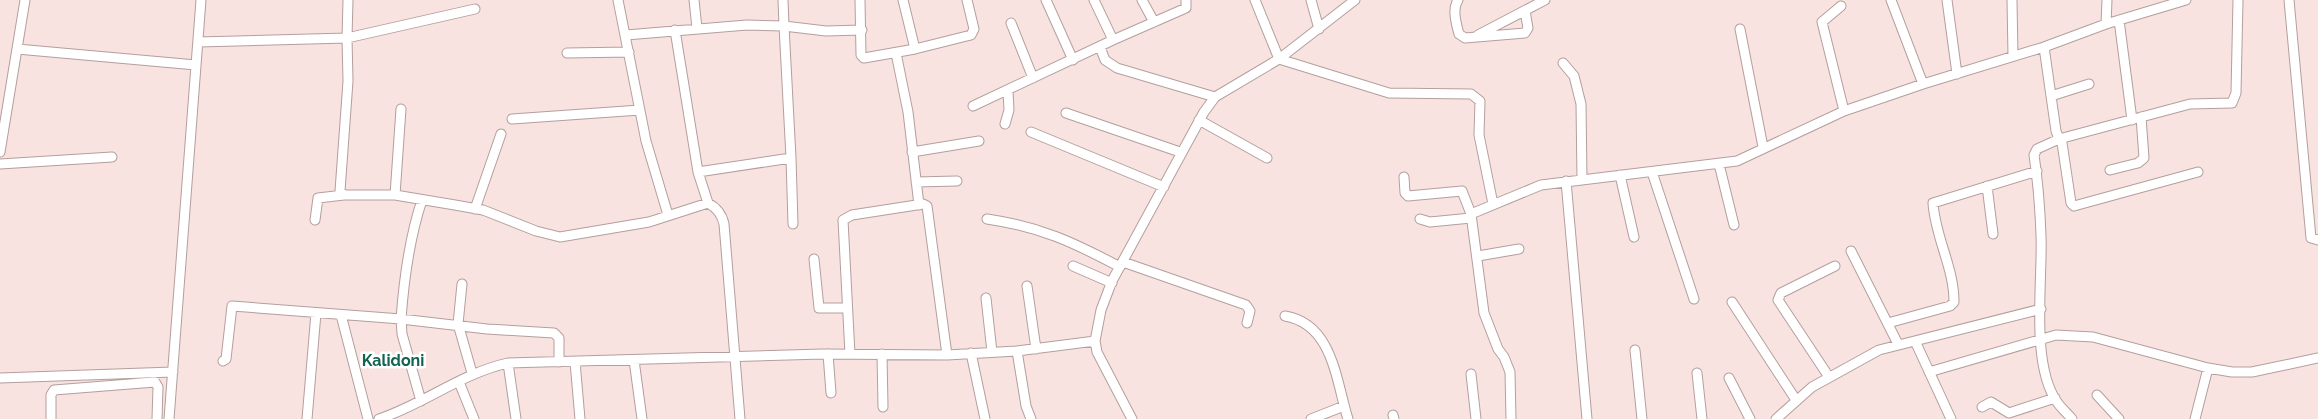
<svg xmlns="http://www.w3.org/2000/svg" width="2318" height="419" viewBox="0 0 2318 419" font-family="Raleway,sans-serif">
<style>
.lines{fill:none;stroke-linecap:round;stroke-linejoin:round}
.street-casing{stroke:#b39f9d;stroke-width:11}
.street{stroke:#fff;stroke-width:9}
.labels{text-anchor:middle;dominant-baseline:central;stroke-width:5;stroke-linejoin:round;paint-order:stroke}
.quarter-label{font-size:16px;font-weight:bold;fill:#136351;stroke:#fff}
</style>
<rect width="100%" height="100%" fill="#f9e3e1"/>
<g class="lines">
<defs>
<path id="street" d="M348,0L347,38L475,9
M618,0L646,141L668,215
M694,0L697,28
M860,0L861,55L864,58L915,49L903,0
M1046,0L1073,60
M1142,0L1154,22
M1255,0L1279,59L1389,93L1471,94L1480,101L1479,135L1493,204
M1311,0L1319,29
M1458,0C1452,9 1456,23 1459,34L1465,38L1525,33L1528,28L1525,11
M1891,0L1923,84
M1947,0L1957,74
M2012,0L2013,56
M2289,0L2311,238L2318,240
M1841,6L1822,22L1844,111
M2119,20L2132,120
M1011,23L1033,78
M2106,24L2107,0
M1740,29L1763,147
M675,30L698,172L708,203
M626,35L747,25L784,26L783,0
M1478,35L1545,0
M1113,40L1186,8V0
M198,42L347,38L348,81L340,191L344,195H395L455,205L483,210L536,231L560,237L649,222L708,203C717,208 722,214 724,224L740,419
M1100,47L1105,60L1117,68L1215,97
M2044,47L2056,131L2059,139L2037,149L2034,155C2038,182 2040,209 2041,235C2043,280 2030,364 2057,402C2061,408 2067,413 2072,419
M17,49L196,65
M915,49L971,35L974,29L967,0
M567,53L629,52
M896,53L908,112L919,205
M1563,63L1574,76L1581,104L1582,180
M2051,96L2089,84
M973,106L1113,40L1094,0
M1066,113L1180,152
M512,119L640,110
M1199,120L1267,158
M1005,124L1009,110L1008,91
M1031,132L1164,187
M0,152L25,0
M912,152L979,141
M791,158L784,26L826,31L862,30
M0,164L112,157
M1719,164L1734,225
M2110,170L2138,163L2144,158L2141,117
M698,172L791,158L793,224
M1652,172L1694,299
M2198,172L2074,206L2071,203L2062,143L2059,139L2190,104L2232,103L2236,93L2238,0
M1620,175L1634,237
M1404,177L1405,193L1408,196L1462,191L1471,214
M1566,181L1587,419
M916,182L957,181
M1987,186L1993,234
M395,195L401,109
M422,200C409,239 404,278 401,319L487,329L554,333L559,338V362
M475,209L501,134
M987,219C1041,227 1073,242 1120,267
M1420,219L1430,222L1471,218
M315,220L318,198L344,195
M1851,251L1898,344
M1478,256L1519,249
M814,259L819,308H847
M1123,262L1246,305L1250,311L1247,323
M1073,266L1112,283
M462,284L458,324L472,373
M1027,286L1036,349
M986,298L992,352
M1732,302L1796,400
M341,315L368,419
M1285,316C1333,324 1336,381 1348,419
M1888,323L1950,306L1954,302C1954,267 1935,237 1933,203L2037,171
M1915,341L1951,419
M1635,350L1642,419
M1017,351L1026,406L1031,419
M971,353L985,419
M828,354L831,393
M850,354L843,220L852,215L923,204L927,206L947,355
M882,354L883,407
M634,360L642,419
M223,361L226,359L232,306L401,319L402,334L421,401
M575,362L580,419
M508,363L516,419
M1929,372L2056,335L2093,337L2208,368L2232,372H2252L2318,358
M1697,373L1702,419
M1471,374L1476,419
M1829,377L1778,300L1781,293L1835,266
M0,378L173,372
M1729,378L1750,419
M459,382L474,419
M2097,395L2119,419
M1982,407L1991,402L2009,413L2055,398
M1393,415L1394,419
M51,419V395L54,390L155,382L158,387L157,419
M169,419L201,0
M307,419L316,313
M379,419C424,404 462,373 508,363L823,354L947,355L1017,351L1095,341
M1132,419L1097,352L1095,341L1101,310L1112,281L1204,112L1215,97L1279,59L1355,0
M1311,419L1344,406
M1511,419L1510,372L1504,357L1498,349L1484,313L1471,214L1541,185L1737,161L1844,111L1923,84L2044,47L2106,24L2186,0
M1776,419L1812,387L1879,350L2041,309
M2195,419L2208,368"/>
</defs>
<!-- street casing -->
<use href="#street" class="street-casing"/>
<!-- street -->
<use href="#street" class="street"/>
</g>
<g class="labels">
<!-- quarter labels -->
<g class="quarter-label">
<text x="393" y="360">Kalidoni</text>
</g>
</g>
</svg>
